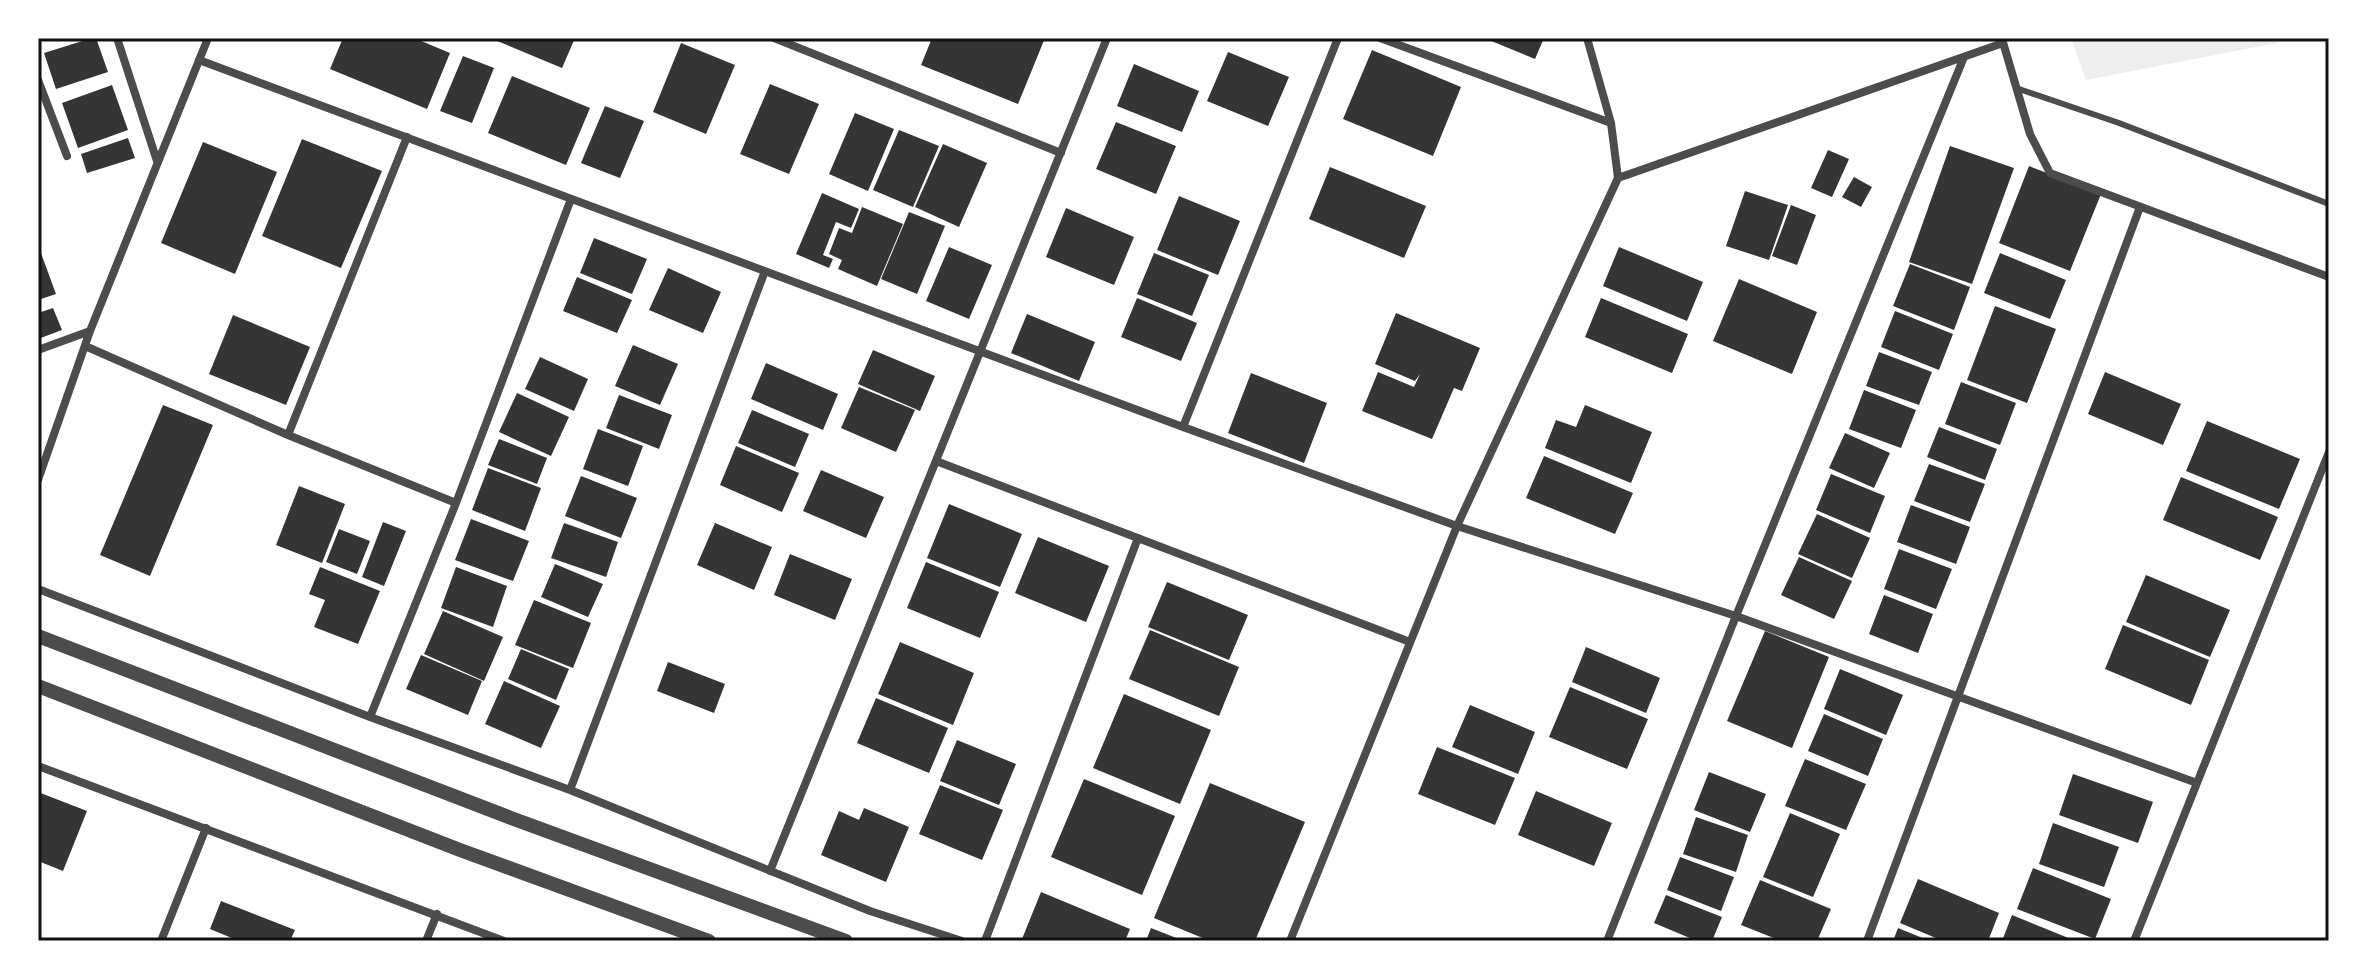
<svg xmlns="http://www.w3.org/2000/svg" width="2367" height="979" viewBox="0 0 2367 979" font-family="Signika,sans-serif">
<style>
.green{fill:#eee}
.building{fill:#353535}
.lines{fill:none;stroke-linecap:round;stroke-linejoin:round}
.service{stroke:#4c4c4c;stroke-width:6}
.minor{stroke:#4c4c4c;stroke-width:8}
.tertiary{stroke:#4c4c4c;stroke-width:14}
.neatline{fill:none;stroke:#111;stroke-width:3}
</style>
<rect width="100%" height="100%" fill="#fff"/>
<!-- green -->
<path class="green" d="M2071,38H2275L2277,43L2086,80Z"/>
<!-- building -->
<path class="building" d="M92,38H96L108,72L56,89L44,53Z
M343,38H414L450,53L427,109L330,69Z
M490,38H575L562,68Z
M932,38H1045L1018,104L921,65Z
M1484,38H1544L1535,59Z
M681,43L735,65L706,134L653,112Z
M1372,50L1461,87L1433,156L1343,119Z
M1228,52L1289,77L1268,126L1207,101Z
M463,56L494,68L472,123L440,111Z
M1134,64L1199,91L1182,132L1117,106Z
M512,76L590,108L566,165L488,133Z
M770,84L819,104L789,174L740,154Z
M112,85L128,130L78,148L62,103Z
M605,106L644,121L620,178L581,163Z
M855,113L894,129L868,191L829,174Z
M1116,122L1176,146L1156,194L1096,169Z
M899,130L939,146L913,207L873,190Z
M128,138L135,158L87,173L81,154Z
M302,139L382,171L341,268L262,236Z
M203,142L277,172L235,274L161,243Z
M943,144L987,163L959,227L915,207Z
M1950,146L2014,168L1972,284L1909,262Z
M1828,150L1849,159L1832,197L1811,188Z
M2029,166L2101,194L2070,271L1999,243Z
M1330,167L1426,206L1404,258L1309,219Z
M1854,177L1872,187L1861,207L1842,197Z
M1745,191L1788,205L1769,260L1726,246Z
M822,193L859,209L851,228L836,222L823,255L833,259L829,268L796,254Z
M1179,196L1240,221L1218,275L1157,250Z
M1791,205L1816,215L1797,265L1772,256Z
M862,207L903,224L877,286L838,269L842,260L829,254L839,228L852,233Z
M1066,208L1134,237L1114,285L1046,257Z
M909,212L945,226L917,294L881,279Z
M594,238L647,259L632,294L580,273Z
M38,245L56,294L38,300Z
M949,247L992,265L969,319L926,301Z
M1619,247L1703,282L1687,321L1603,286Z
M1154,253L1209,275L1192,316L1137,294Z
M2000,253L2066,280L2050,319L1984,293Z
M1910,264L1970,287L1954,330L1893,306Z
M668,268L721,292L703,333L649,310Z
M577,277L632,300L617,333L563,311Z
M1739,279L1817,312L1792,374L1713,341Z
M1137,298L1197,323L1181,361L1121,337Z
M1601,298L1688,334L1672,373L1585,337Z
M1995,306L2056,329L2027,403L1967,380Z
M53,308L62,330L38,339V313Z
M1895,311L1953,334L1939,370L1881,347Z
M1396,313L1480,348L1462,391L1454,388L1432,439L1362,411L1378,372L1414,387L1420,374L1415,381L1375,364Z
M1027,314L1095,342L1079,381L1011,353Z
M233,315L310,347L286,405L209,374Z
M633,345L678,364L660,405L615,386Z
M873,350L935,376L920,411L858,384Z
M1879,352L1932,372L1919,405L1866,386Z
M540,357L588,379L574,411L525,389Z
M766,363L838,394L823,430L751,399Z
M2105,372L2181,404L2163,445L2088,414Z
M1251,373L1327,403L1304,463L1228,433Z
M1961,382L2016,403L2000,445L1945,424Z
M859,387L915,410L896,452L841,428Z
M1864,390L1916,410L1901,448L1849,429Z
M517,393L569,417L551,456L499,432Z
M619,395L672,415L659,449L606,428Z
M163,405L213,425L150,576L100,555Z
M1585,405L1652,432L1631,483L1545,448L1556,420L1576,427Z
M752,410L809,434L795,467L738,443Z
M2207,421L2300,459L2279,509L2186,471Z
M1939,427L1997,449L1985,480L1927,457Z
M598,429L643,446L628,486L583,469Z
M1845,433L1890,453L1874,488L1829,468Z
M499,439L547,458L537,484L488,465Z
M736,446L799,473L782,512L720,485Z
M1544,456L1633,493L1615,534L1526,498Z
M1929,464L1985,484L1970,522L1914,501Z
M488,468L541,488L525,531L472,510Z
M821,470L884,497L866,538L803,511Z
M1831,474L1885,496L1870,533L1816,510Z
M581,476L637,498L621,538L565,516Z
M2181,477L2278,517L2260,560L2163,520Z
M299,486L345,504L322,563L276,545Z
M949,504L1022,534L1000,587L927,558Z
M1911,505L1970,527L1956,564L1897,542Z
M1817,514L1870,538L1852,578L1798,554Z
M471,519L529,541L513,581L455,560Z
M383,522L406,531L384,586L362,577Z
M564,523L618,542L606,577L551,558Z
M715,523L772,547L754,590L697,565Z
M339,529L370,541L357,574L326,562Z
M1038,537L1109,566L1086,622L1015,593Z
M1899,549L1952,569L1936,609L1884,589Z
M790,554L852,579L835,620L774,595Z
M1799,557L1852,581L1834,619L1781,595Z
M926,562L999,592L980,638L907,608Z
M555,564L603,584L588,617L541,597Z
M320,567L380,591L358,644L314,627L325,600L309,594Z
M456,567L507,586L493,627L441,608Z
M2146,575L2230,610L2210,657L2126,622Z
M1167,582L1248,615L1229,660L1148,627Z
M1884,595L1933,614L1918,653L1869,634Z
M534,600L591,623L573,668L515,645Z
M443,611L503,637L484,681L424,654Z
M2123,625L2209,660L2191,705L2105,669Z
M1150,630L1239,667L1219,716L1129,679Z
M1765,631L1829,657L1792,748L1727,721Z
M900,642L974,673L953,725L878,694Z
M1586,647L1660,678L1646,713L1572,682Z
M521,649L569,669L556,700L508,679Z
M421,655L482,681L468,715L406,689Z
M668,662L725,684L714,713L657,691Z
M1840,669L1903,695L1886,735L1824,709Z
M504,681L560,706L541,748L485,724Z
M1570,687L1648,719L1627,769L1549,737Z
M1124,694L1211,730L1180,804L1093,768Z
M876,698L948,728L929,773L857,743Z
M1470,705L1535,732L1518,774L1452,747Z
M1824,714L1883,739L1868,776L1808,751Z
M957,740L1016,764L999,805L940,781Z
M1437,747L1515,778L1495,825L1418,794Z
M1805,759L1866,784L1846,830L1785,806Z
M1709,772L1766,794L1750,832L1694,810Z
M2073,774L2153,802L2138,843L2059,815Z
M1084,779L1175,816L1142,895L1051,857Z
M1210,783L1305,822L1255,941H1210L1154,918Z
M940,785L1003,810L982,860L919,834Z
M1536,791L1612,823L1594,866L1518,835Z
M38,792L87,811L63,871L38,861Z
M864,808L909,827L886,882L821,855L839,811L859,820Z
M1790,813L1840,834L1813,897L1763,877Z
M1696,817L1748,835L1736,872L1683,854Z
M2053,823L2119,847L2104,887L2039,864Z
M1680,857L1734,877L1721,911L1667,890Z
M2033,868L2111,899L2095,939L2017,909Z
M1918,879L1999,913L1988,941H1943L1900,923Z
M1760,880L1831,909L1817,941H1781L1741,925Z
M1041,892L1130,929L1125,941H1027L1022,939Z
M1666,895L1722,917L1712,941H1697L1654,923Z
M221,901L295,930L290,941H239L210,929Z
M2012,915L2076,941H2002Z
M1151,928L1184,941H1146Z
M1898,928L1930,941H1893Z"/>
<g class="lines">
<!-- service -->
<path class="service" d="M2016,88L2119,123L2329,204"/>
<!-- minor -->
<path class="minor" d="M117,38L157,161
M774,38L1061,153
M1380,38L1611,123
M1587,38L1611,123L1618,178
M2002,39L2030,134L2050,173L2329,277
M199,60L1183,427L1457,526L1736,616L2197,783
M38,80L67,156
M85,346L288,435L456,503
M38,350L90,331
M1183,427L1338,38
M288,435L407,137
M936,461L1410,642
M38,480L90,331L208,38
M38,589L370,717L570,790L870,911L962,941
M370,717L456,503L571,199
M38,766L504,941
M570,790L765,271
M770,871L1107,38
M161,941L206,828
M426,941L437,914
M985,941L1138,538
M1290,941L1457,526L1618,178L2003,43
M1607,941L1736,616L1964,57
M1867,941L2140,207
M2134,941L2329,452"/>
<!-- tertiary -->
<path class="tertiary" d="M38,636L511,818L846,941
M38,686L460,850L709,941"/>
</g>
<!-- border -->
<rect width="2367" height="979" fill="none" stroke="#ffffff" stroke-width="80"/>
<rect x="40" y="40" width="2287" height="899" class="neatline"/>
</svg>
